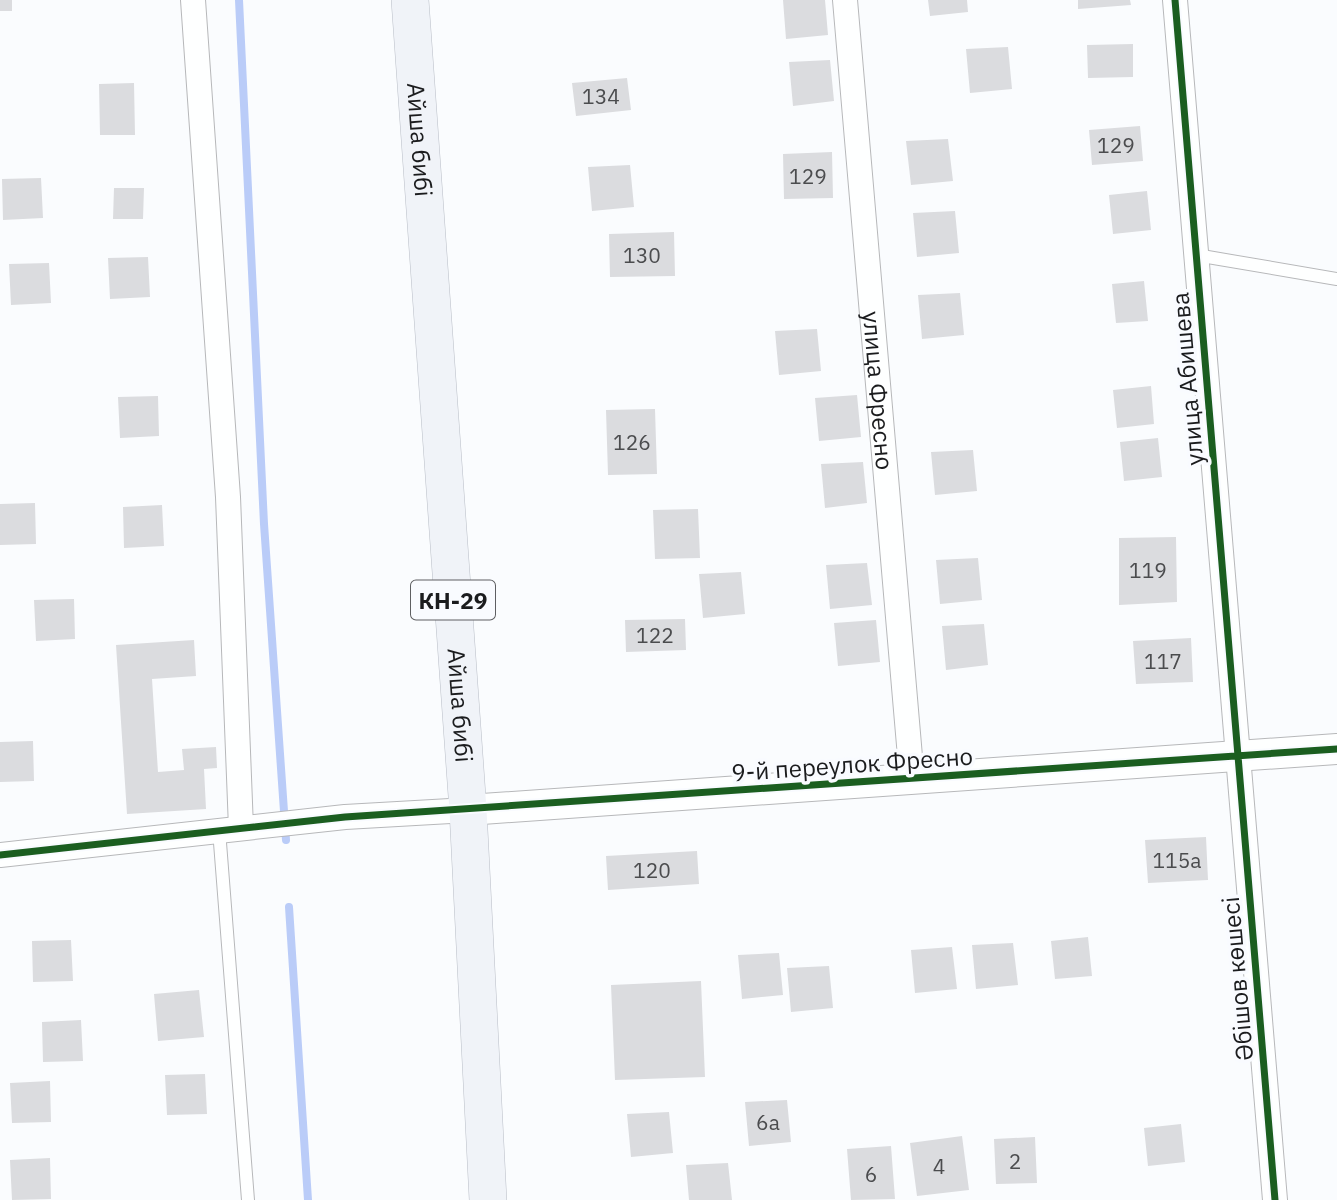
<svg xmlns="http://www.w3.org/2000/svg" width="1337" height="1200" viewBox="0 0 1337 1200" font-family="'IBM Plex Sans',sans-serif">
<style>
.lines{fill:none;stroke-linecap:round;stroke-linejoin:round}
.stream{stroke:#baccf8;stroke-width:8}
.building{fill:#dbdcdf}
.service-casing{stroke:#b7b8ba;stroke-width:14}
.minor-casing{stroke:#b7b8ba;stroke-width:26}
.tertiary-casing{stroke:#b7b8ba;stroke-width:32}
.primary-casing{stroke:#b8bdc6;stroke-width:38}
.service{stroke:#feffff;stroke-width:12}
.minor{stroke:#feffff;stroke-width:24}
.tertiary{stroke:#feffff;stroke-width:30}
.primary{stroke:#f0f3f8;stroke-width:37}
.cycleway-casing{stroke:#f9fbff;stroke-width:11}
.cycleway{stroke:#1b5e20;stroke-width:7}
.labels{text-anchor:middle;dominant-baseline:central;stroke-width:7;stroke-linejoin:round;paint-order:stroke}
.number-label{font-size:21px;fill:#4b4c4e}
.shield{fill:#f9fbff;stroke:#5e5f62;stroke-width:2}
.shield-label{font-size:23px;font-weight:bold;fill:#1b1c1e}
.street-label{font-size:24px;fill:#1b1c1e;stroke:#f9fbff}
</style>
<rect width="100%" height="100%" fill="#fafcfe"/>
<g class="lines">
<!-- stream -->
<path class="stream" d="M239,0L264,524L286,840
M289,907L308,1200"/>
</g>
<!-- building -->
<path class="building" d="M0,0H12V11H0Z
M783,0H825L828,35L786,39Z
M928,0H967L968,12L930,16Z
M1078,0H1130L1131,5L1078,9Z
M1133,44V77L1088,78L1087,45Z
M1008,47L1012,89L970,93L966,49Z
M830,60L834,101L793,106L789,62Z
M627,78L631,110L576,116L572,83Z
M134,83L135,135H100L99,84Z
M1140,126L1143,161L1092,165L1089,130Z
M948,139L953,181L911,185L906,141Z
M832,152L833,198L784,199L783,154Z
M630,165L634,207L592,211L588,167Z
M41,178L43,218L3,220L2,179Z
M114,188H144L143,219H113Z
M1147,191L1151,230L1113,234L1109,195Z
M955,211L959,253L917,257L913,213Z
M674,232L675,276L610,277L609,234Z
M148,257L150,297L110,299L108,258Z
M49,263L51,303L11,305L9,264Z
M1144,281L1148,321L1116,323L1112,284Z
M960,293L964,335L922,339L918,295Z
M817,329L821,371L779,375L775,331Z
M1151,386L1154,424L1117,428L1113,390Z
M857,395L861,437L819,441L815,398Z
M158,396L159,436L120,438L118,397Z
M655,409L657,474L608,475L606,410Z
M1158,438L1162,477L1124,481L1120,442Z
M973,450L977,491L935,495L931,452Z
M863,462L867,503L825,508L821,464Z
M35,503L36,544L0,545V504Z
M162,505L164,546L124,548L123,507Z
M698,509L700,558L655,559L653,510Z
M1176,537L1177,602L1119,605V538Z
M978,558L982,600L940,604L936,560Z
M867,563L872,605L830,609L826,565Z
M741,572L745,614L703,618L699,574Z
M74,599L75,639L36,641L34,600Z
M685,619L686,650L626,652L625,620Z
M876,620L880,662L838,666L834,623Z
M984,624L988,665L946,670L942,626Z
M1191,638L1193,682L1136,684L1133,641Z
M194,640L196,676L152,679L158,772L184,770L182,749L216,747L217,768L204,769L206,809L127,814L116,645Z
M33,741L34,781L0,782V742Z
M1206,837L1208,880L1148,883L1145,840Z
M697,851L699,884L608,890L606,856Z
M1088,937L1092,976L1055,979L1051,941Z
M71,940L73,981L33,982L32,941Z
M1013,943L1018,985L976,989L972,945Z
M952,947L957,989L915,993L911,950Z
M779,953L783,995L742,999L738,955Z
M829,966L833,1008L791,1012L787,968Z
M701,981L705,1077L615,1080L611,985Z
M199,990L204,1037L158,1041L154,994Z
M81,1020L83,1061L43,1062L42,1022Z
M205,1074L207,1114L167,1115L165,1075Z
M50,1081L51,1122L12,1123L10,1083Z
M787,1100L791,1142L749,1146L745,1102Z
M669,1112L673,1153L631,1157L627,1114Z
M1181,1124L1185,1162L1148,1166L1144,1128Z
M962,1136L969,1190L917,1196L910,1143Z
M1035,1137L1037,1183L996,1184L994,1139Z
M891,1146L895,1199L851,1200L847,1149Z
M50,1158L51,1199L12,1200L10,1160Z
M728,1163L732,1200H689L686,1165Z"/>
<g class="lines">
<defs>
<path id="service" d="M1196,255L1337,279
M219,830L248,1200"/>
<g id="minor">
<path d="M193,0L228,497L241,828"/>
<path id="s1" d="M845,0L912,780"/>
<path d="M1175,0L1275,1200"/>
<path d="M0,855L345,817L468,810"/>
</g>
<path id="tertiary" d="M468,810L1337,749"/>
<g id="primary">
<path id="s2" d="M410,0L468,810L488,1200"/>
</g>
</defs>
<!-- service casing -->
<use href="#service" class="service-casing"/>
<!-- minor casing -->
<use href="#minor" class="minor-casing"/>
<!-- tertiary casing -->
<use href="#tertiary" class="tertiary-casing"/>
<!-- primary casing -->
<use href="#primary" class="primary-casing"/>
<!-- service -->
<use href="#service" class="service"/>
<!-- minor -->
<use href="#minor" class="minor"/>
<!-- tertiary -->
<use href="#tertiary" class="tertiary"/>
<!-- primary -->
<use href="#primary" class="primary"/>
<defs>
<path id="cycleway" d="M1175,0L1275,1200
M0,855L345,817L1337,749"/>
</defs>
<!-- cycleway casing -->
<use href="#cycleway" class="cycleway-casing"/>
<!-- cycleway -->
<use href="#cycleway" class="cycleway"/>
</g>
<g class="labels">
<!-- number labels -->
<g class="number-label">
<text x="601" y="96">134</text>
<text x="1116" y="145">129</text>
<text x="808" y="176">129</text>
<text x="642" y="255">130</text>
<text x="632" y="442">126</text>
<text x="1148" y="570">119</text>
<text x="655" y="635">122</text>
<text x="1163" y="661">117</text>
<text x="1177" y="860">115а</text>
<text x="652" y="870">120</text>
<text x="768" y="1122">6а</text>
<text x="1015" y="1161">2</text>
<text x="939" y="1166">4</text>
<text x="871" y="1174">6</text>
</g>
<!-- shield labels -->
<rect class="shield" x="411" y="580.5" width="84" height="39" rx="5"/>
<g class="shield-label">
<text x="453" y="600">КН-29</text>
</g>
<!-- street labels -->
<g class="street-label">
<text stroke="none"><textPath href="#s2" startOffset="140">Айша бибі</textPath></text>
<text transform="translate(1187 379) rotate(-95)">улица Абишева</text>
<text stroke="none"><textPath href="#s1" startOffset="392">улица Фресно</textPath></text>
<text stroke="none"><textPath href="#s2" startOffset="707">Айша бибі</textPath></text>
<text transform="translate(852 764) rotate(-4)">9-й переулок Фресно</text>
<text transform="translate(1237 979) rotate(-95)">Әбішов көшесі</text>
</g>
</g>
</svg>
